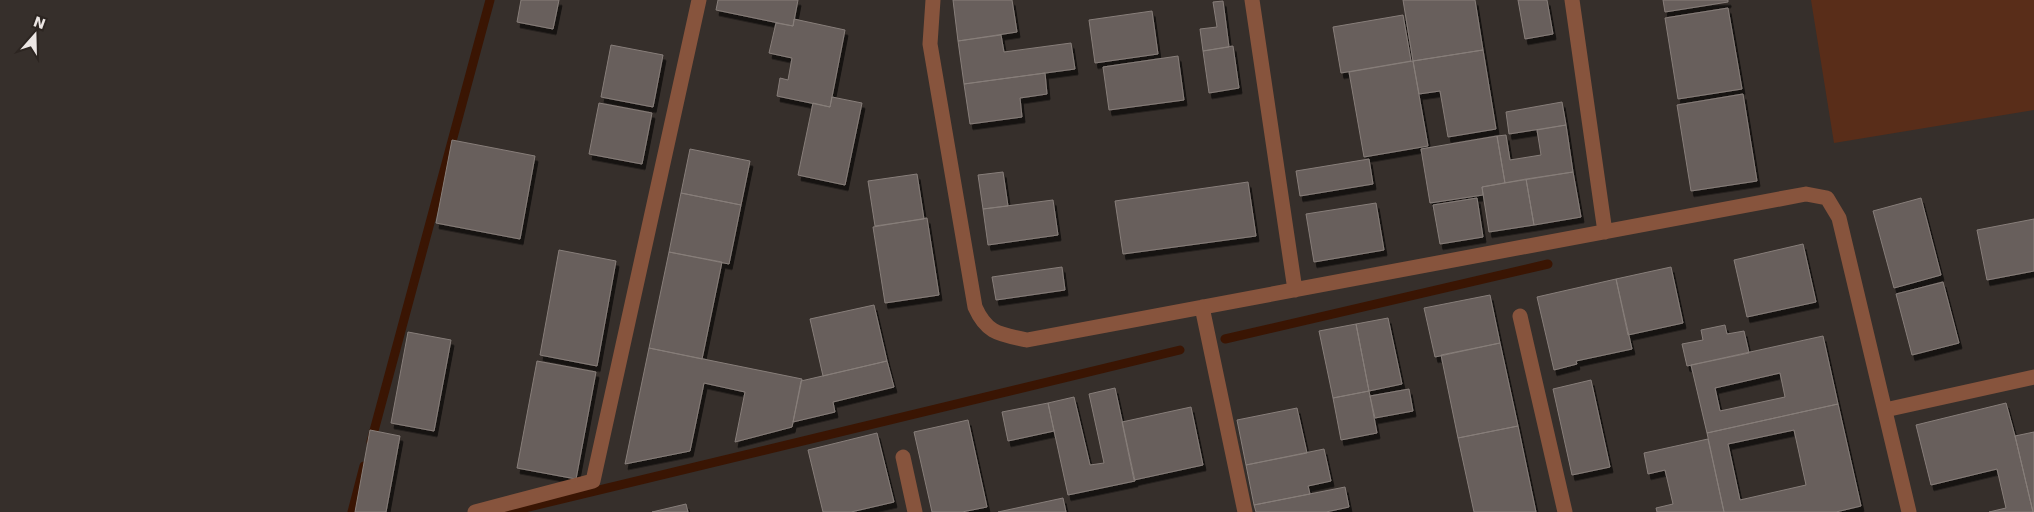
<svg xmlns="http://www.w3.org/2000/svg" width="2034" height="512" viewBox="0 0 2034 512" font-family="'DejaVu Sans',sans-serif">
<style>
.grass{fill:#592d19}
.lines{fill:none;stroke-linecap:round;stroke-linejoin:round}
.stream{stroke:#3a1503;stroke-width:9}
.building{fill:#685f5b;stroke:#877e7a;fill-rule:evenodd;filter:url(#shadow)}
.minor{stroke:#87543d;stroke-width:15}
</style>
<defs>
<filter id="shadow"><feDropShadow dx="3" dy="5.5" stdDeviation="0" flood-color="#0009"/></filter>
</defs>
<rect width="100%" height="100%" fill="#362f2b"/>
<!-- grass -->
<path class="grass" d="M1811,0H2034V110L1834,143Z"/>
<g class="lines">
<!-- stream -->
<path class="stream" d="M1225,339L1548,264
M371,442L490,0
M352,512L364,466
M508,512L1180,350"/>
</g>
<!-- building -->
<path class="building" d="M521,0H559L553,29L517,22Z
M718,0H798L793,26L716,10Z
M953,0H1012L1017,32L958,41Z
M1403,0H1475L1483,50L1413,61Z
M1518,0H1547L1553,34L1525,39Z
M1663,0H1728V2L1665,12Z
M1223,1L1229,47L1203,51L1200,29L1217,27L1213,2Z
M1728,8L1742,89L1678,99L1665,18Z
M1152,11L1158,54L1095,63L1089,20Z
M1403,15L1411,61L1341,73L1333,27Z
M794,19L845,30L830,107L777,96L780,78L788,80L792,58L769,53L776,23L793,26Z
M1001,35L1004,52L1071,43L1075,69L964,84L958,41Z
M611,45L663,55L653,107L601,97Z
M1233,46L1239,88L1209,93L1203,51Z
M1483,50L1496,129L1448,137L1440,91L1419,94L1413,61Z
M1178,56L1184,100L1109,110L1103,67Z
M1413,61L1428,146L1364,157L1349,72Z
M1045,73L1047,94L1020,98L1022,117L970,124L964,84Z
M1743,94L1757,181L1691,191L1677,105Z
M832,97L862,103L845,185L798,175L813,103L830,107Z
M1562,102L1566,125L1509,134L1506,112Z
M599,103L652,113L642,164L589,154Z
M1566,125L1573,172L1505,183L1497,136L1506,135L1510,160L1541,155L1537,130Z
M1497,136L1505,183L1482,187L1483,195L1430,203L1421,149Z
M452,140L535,156L520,239L436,223Z
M690,149L750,161L741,205L681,193Z
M1369,159L1373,184L1300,196L1296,171Z
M1003,172L1008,206L983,209L978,175Z
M1573,172L1581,217L1534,225L1526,179Z
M917,174L924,219L875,226L868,181Z
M1526,179L1534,225L1489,232L1482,187Z
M1248,182L1256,236L1123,254L1115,201Z
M681,193L741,205L729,264L669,252Z
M1477,198L1483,237L1440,244L1433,205Z
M1921,198L1941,275L1894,288L1873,211Z
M1053,200L1058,235L988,245L983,209Z
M1376,203L1384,250L1314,262L1306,214Z
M927,218L939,295L885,303L873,227Z
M2034,219V271L1987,280L1977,230Z
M1803,244L1816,302L1747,317L1734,260Z
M559,250L616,261L597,366L540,355Z
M669,252L722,262L702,359L649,348Z
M1062,267L1065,290L996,300L992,277Z
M1671,267L1683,323L1628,335L1616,279Z
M1616,279L1632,349L1576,361L1577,364L1554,370L1537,297Z
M1943,282L1959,343L1912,355L1896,294Z
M1490,295L1500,343L1435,357L1424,308Z
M874,305L887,361L823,376L810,319Z
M1388,318L1402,384L1369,391L1356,324Z
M1356,324L1369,391L1333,398L1319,331Z
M1725,325L1727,334L1744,331L1749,353L1687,366L1682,344L1703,340L1701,330Z
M408,332L451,340L434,431L391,423Z
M1823,336L1838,404L1707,433L1691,365ZM1780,373L1785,397L1720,411L1715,388Z
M1500,343L1518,426L1458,438L1441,355Z
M649,348L802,379L792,427L735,442L745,392L704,383L690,451L625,464Z
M537,361L596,372L576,479L517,468Z
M887,361L894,387L833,402L835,412L793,422L801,381Z
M1591,380L1610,467L1572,475L1553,389Z
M1115,388L1135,481L1068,495L1048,403L1074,397L1090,465L1104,463L1089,394Z
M1409,389L1413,411L1375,418L1370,396Z
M1369,391L1377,433L1341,440L1333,398Z
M1048,403L1054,431L1008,441L1002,412Z
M2006,403L2015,436L2033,512H1989L2006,508L1997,469L1931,485L1916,425Z
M1838,404L1861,506L1836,512H1724L1707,433ZM1794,430L1806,485L1740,500L1728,444Z
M1191,407L1203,465L1134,480L1122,422Z
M1297,408L1307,453L1246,465L1237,420Z
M968,420L987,507L962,512H932L914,432Z
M1518,426L1536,512H1474L1458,438Z
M370,430L400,436L386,512H355Z
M2034,432V512H2033L2015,436Z
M877,433L894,502L851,512H823L808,450Z
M1708,439L1724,512H1657L1656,508L1673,504L1665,470L1648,474L1644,453Z
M1324,449L1331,481L1308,486L1310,494L1254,505L1246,465Z
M1345,487L1349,507L1326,512H1256L1254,505Z
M1063,498L1066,512H998Z
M686,504L688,512H652Z"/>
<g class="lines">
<!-- minor -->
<path class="minor" d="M933,0L930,44L975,307C987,334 1000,334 1027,340L1806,194L1827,198L1839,218L1909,512
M1252,0L1295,290
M1572,0L1605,232
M1202,307L1245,512
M1520,316L1565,512
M1885,410L2034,377
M903,457L915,512
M475,512L593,481L699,0"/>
</g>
<!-- north arrow -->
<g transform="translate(35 35) rotate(20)" stroke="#2c2521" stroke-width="4" paint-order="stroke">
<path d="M0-4L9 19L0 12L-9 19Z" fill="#ece6e4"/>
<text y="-8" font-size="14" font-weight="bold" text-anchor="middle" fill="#ece6e4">N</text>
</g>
</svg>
